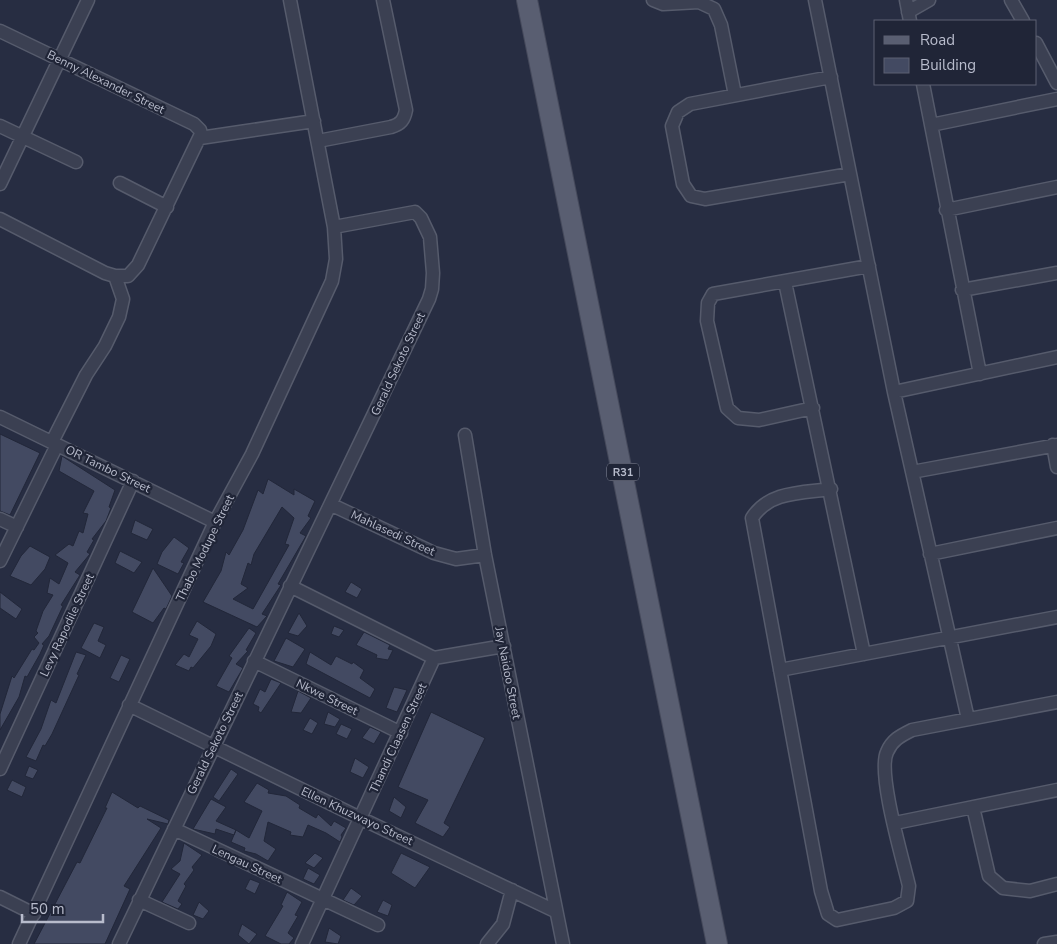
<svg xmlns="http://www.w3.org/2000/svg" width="1057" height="944" viewBox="0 0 1057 944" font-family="'Nunito Sans',sans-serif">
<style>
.building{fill:#434a62;stroke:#222739;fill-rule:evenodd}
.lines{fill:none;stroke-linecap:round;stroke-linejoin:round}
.minor-casing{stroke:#565b6c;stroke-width:15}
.primary-casing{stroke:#45495b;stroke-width:22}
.minor{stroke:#3b4052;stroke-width:12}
.primary{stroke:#595e71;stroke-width:20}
.labels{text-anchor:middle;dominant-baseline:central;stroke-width:4.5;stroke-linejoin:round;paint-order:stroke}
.shield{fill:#202537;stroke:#8a8f9f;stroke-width:1}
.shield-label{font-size:11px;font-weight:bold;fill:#b8bccc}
.street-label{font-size:12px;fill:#b8bccc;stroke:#202537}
</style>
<rect width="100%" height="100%" fill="#272d42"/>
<!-- building -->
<path class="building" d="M0,434L40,453L10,515L0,511Z
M62,456L115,490L109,507L111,508L106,521L92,539L94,540L87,552L90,554L75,572L80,575L61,605L63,606L49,636L42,644L44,645L40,654L27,677L25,676L19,697L0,730V714L12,676L14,678L32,649L34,650L39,643L34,637L38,633L36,631L43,611L53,595L47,593L50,578L59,584L68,563L55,555L69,544L73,546L79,531L83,533L88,514L83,513L94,491L59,471Z
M268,479L294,495V489L315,501L308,516L311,518L300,533L306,536L278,584L281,585L262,614L267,616L257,627L203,602L221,571L226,552L229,555L243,530L258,490L263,494ZM282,507L294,518L285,544L289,545L253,609L233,599L248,588L241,584L248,563L251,565L254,554Z
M135,520L153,529L147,540L131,533Z
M174,537L189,548L181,562L184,563L178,574L157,564L162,552Z
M30,546L50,557L45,569L31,585L10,576L21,556Z
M120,551L142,562L134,573L115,563Z
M153,568L172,596L166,609L164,608L153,623L132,612Z
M351,582L362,589L357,598L345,592Z
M0,592L22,609L16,619L0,608Z
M299,613L307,626L298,636L288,633Z
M197,621L216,634L211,646L193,668L191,667L189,671L175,665L184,654L189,657L198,639L189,635Z
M94,623L104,627L98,641L106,645L100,658L81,648Z
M334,626L344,630L339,637L331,634Z
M249,628L256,633L246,650L248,651L236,664L243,668L229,692L216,686L232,658L229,656Z
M364,632L390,645L388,649L393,650L388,660L376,658L377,655L356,645Z
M286,638L305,649L293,667L274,661Z
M76,652L86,655L77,674L79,675L52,734L45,746L43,745L36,761L26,757L41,729L51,700L56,703Z
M310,652L331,665L336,656L352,664L353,662L364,670L360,678L375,689L370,698L306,664Z
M121,655L130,659L119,682L110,678Z
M271,679L281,683L261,713L258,711L259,707L253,704L260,689L265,692Z
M394,687L407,690L397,712L386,708Z
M298,691L311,698L301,713L291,712Z
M328,712L340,719L335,727L324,724Z
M431,712L485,738L444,823L450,827L443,837L415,823L428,800L398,787Z
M310,718L318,723L312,734L303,730Z
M341,724L352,729L347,739L336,734Z
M370,727L381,732L374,744L362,738Z
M355,758L369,767L363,778L350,772Z
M29,766L38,770L33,779L25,776Z
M231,769L238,774L219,801L213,797Z
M12,780L26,787L22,797L7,790Z
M257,783L269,790L268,793L286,796L300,805L299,808L316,818L318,814L331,826L334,821L346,828L341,835L342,837L340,842L326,833L308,825L303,837L290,835L291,832L268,822L264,841L276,849L268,861L256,854L244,851L245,848L231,842L236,830L249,838L262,811L244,802Z
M112,792L138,808L140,806L169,820L168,824L147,819L161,828L124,886L130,889L105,944H34L77,862L80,863L107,808H105Z
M394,797L406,807L401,818L389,811Z
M211,799L226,807L216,821L236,830L234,835L216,829L215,834L193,829Z
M184,843L202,855L192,867L194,870L184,884L186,886L178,901L182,904L178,909L162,902L180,874L171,869L180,861Z
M315,853L323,858L314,868L305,863Z
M401,853L430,867L415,888L391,873Z
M308,868L320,875L314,884L303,879Z
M250,879L260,883L255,894L245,889Z
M351,888L362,896L354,905L343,900Z
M287,892L302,902L295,915L298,916L288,933L294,938L289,944H281L265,936L283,906L281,905Z
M383,900L392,905L388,916L377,912Z
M199,902L209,911L203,919L193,915Z
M242,924L257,934L249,944L238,935Z
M329,928L341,936L338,944L325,942Z"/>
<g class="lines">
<defs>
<path id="minor" d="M653,0L663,4L699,2L714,9L721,25L735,95
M815,0L894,392L968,719
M906,0L910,21
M1011,0L1023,21
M908,12L929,0
M0,31L194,124L200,130L201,134L138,265L128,276H115L105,273L0,219
M1036,43L1057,83
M831,77L690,104L678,112L672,126L683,184L691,196L705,199L850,174
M923,84L980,374
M931,125L1057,99
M0,126L76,162
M200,138L314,121
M318,141L391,127C401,124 404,120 406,110L383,0
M120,183L167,207
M0,184L88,0
M946,210L1057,187
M785,282L864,654
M962,290L1057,273
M894,392L1057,357
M813,408L759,420L738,418L727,408L707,321L708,303L713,294L869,266
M0,417L215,522
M465,435L485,555L563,944
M52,442L86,375L105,346L119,317L123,299L115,276
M1053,445L1057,467
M912,472L1057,445
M831,489C802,493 769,491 752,518L821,891L828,914L837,920L894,908L907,901L909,886C903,860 877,773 887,752C892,740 900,736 912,730L1057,702
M332,505L434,553L456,559L485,555
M0,519L17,527
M930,554L1057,528
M0,561L57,445
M290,586L434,658L504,646
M254,661L401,733
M780,670L1057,617
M129,705L360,818L555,911
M0,769L133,481
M973,807L989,876L1003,888L1030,891L1057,884
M895,823L1057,790
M174,829L378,925
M0,897L34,914
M139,900L189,923
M19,944L215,522L252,454L332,281L336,259L334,227L290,0
M119,944L429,299L432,289L433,273L430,237L421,218L415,212L334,227
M302,944L434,658
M487,944L503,924L512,890
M1044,944L1057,942"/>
<path id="primary" d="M527,0L717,944"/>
</defs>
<!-- minor casing -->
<use href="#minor" class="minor-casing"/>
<!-- primary casing -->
<use href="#primary" class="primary-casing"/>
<!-- minor -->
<use href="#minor" class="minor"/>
<!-- primary -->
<use href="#primary" class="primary"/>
</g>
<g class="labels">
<!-- shield labels -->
<rect class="shield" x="607" y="463.5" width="32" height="17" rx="4"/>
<g class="shield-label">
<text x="623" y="472">R31</text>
</g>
<!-- street labels -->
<g class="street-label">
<text transform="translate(106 82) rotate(26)">Benny Alexander Street</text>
<text transform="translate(398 364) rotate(-65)">Gerald Sekoto Street</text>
<text transform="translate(108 469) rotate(26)">OR Tambo Street</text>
<text transform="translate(393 533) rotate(25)">Mahlasedi Street</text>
<text transform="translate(205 548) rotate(-64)">Thabo Modupe Street</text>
<text transform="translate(67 625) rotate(-65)">Levy Rapodile Street</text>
<text transform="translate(508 673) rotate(79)">Jay Naidoo Street</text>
<text transform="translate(327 697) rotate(26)">Nkwe Street</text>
<text transform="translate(398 738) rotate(-65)">Thandi Claasen Street</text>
<text transform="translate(215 743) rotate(-64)">Gerald Sekoto Street</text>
<text transform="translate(357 816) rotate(25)">Ellen Khuzwayo Street</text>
<text transform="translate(247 864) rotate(25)">Lengau Street</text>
</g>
</g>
<!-- legend -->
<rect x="874" y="20" width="162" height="65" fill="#202537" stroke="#5d6173"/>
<rect x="884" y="36" width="25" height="8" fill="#595e71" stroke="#5d6173"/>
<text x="920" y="45" font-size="15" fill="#b8bccc">Road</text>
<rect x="884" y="58" width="25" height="15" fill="#434a62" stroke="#5d6173"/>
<text x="920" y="70" font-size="15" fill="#b8bccc">Building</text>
<!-- scale -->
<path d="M22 914v8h81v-8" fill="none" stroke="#b8bccc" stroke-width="2.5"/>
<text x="30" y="914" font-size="15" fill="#b8bccc" stroke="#202537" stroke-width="4" paint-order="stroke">50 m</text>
</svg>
